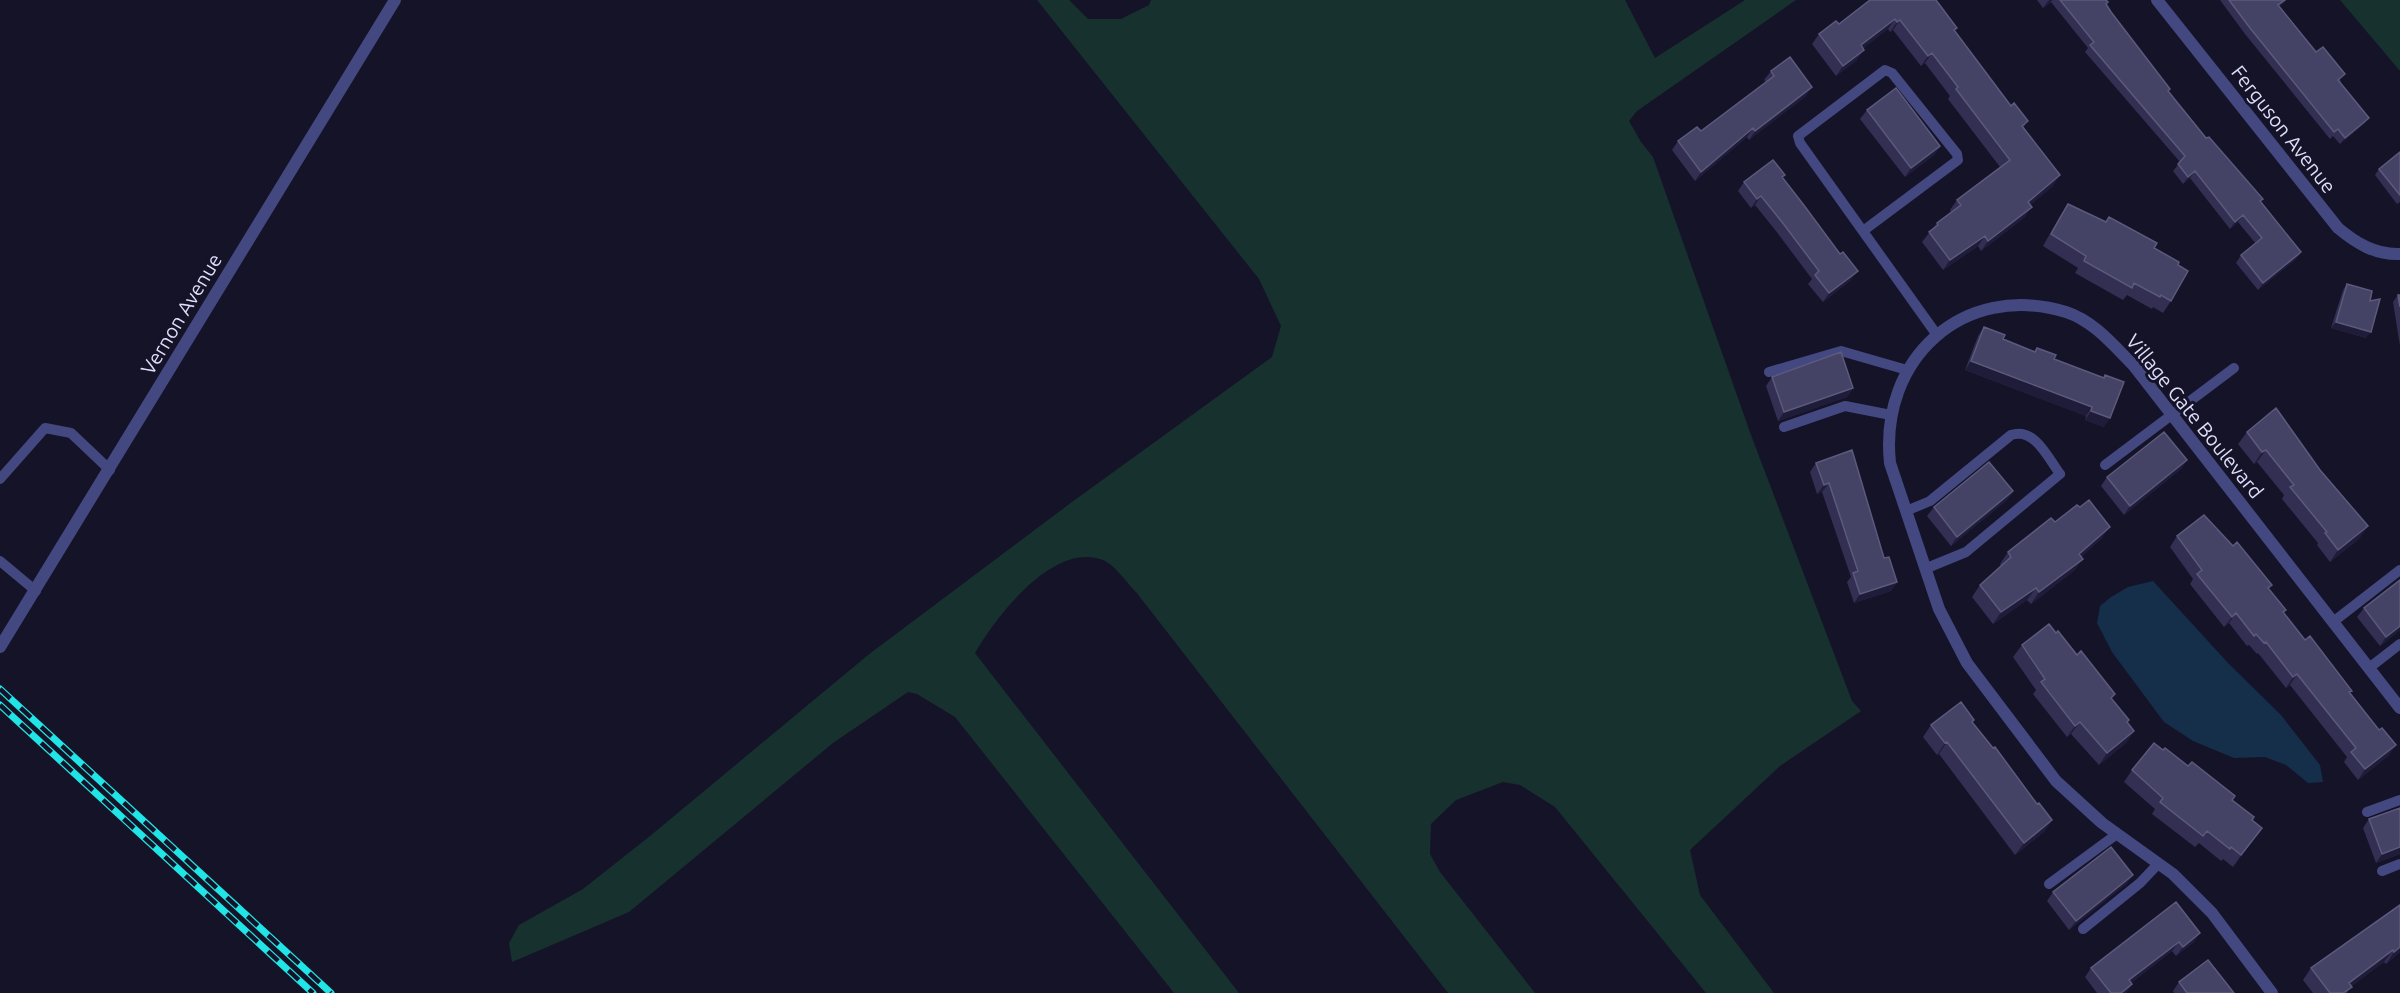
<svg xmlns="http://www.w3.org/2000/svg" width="2400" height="993" viewBox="0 0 2400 993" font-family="Ubuntu,sans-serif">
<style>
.green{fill:#17312e}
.water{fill:#152e4a}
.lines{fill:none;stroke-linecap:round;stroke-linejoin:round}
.lane{stroke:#444881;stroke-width:10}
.street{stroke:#444881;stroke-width:12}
.rail-casing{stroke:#20e4e5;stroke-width:7}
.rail{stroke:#151328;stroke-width:4.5;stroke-dasharray:14;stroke-linecap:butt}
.wall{fill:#322f53}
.shaded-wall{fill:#1f1c3a}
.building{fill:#444265;stroke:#5c5a7c;stroke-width:1.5}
.labels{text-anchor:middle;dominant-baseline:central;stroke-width:6;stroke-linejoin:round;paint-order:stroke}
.street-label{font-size:20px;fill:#dedefb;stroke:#151328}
</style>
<rect width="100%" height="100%" fill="#151328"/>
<!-- green -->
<path class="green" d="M1037,0H1069L1088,19H1121L1149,5L1151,0H1625L1655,58L1745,0H1796L1637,111L1629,121L1641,142L1653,157L1751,435L1852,701L1861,711L1780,766L1690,850L1700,895L1774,993H1706L1555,807L1520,785L1503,782L1456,800L1431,824L1430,854L1440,872L1535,993H1448L1136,592C1127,583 1115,565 1103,560C1054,541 997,615 975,653L1239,993H1174L955,717L917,694L908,692L833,743L629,912L512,962L509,943L519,925L583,889L650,836L868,655L1072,502L1272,357L1281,326L1259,279Z
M2340,0H2400V71Z"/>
<!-- water -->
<path class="water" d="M2153,581L2229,664L2281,715L2320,765L2323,782L2308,783L2286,765L2265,757L2234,758L2193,741L2164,722L2112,652L2097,623L2100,606L2111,597L2128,587Z"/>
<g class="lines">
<!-- lane -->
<path class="lane" d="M1863,231L1958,160L1957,154L1892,73L1885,70L1798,136L1800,143L1937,335
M1769,372L1841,351L1907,370
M1784,427L1845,406L1891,415
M2105,465L2234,368
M0,479L45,428L71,433L110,470
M1906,511L1930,501L2011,435C2034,427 2047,456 2060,474L1966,552L1927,568
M0,561L36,591
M2333,622L2400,570
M2369,668L2400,644
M2367,812L2400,800
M2382,871L2400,864
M2049,884L2117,834
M2083,929L2140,883L2158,864"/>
<!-- street -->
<path class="street" d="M2157,0L2338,228C2356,243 2375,255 2400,254
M0,647L395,0
M2272,993L2212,913L2173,874L2102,823L2056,781L1967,663L1939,609L1890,463C1879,359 1963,281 2066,312C2094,321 2114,346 2134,366L2400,708"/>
<defs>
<path id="rail" d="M0,689L331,993
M0,705L313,993"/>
</defs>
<!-- rail casing -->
<use href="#rail" class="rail-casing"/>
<!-- rail -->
<use href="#rail" class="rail"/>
</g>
<!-- wall -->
<path class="wall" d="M1870,0L1955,32L2011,106L2028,121L2023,128L2053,186L2030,205L2025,217L1981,251L1978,246L1943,270L1922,242L1937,223L1951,212L1950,210L1957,200L2000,167L1948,99L1950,96L1925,63L1921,66L1893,30L1890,32L1888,29L1863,48L1857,60L1836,76L1812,44L1819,34L1839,24Z
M2037,0H2106V4L2111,12L2170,89L2168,91L2206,138L2263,199L2261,202L2301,252L2296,259L2258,290L2236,263L2241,255L2256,244L2238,222L2230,229L2190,178L2183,184L2173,171L2180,162L2085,52L2088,48L2051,2L2043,8Z
M2220,0H2286L2279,7L2341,81L2340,82L2369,118L2364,124L2340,144L2333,136L2330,139L2245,34Z
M1771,71L1806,96L1749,140L1747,137L1695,181L1672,150L1678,141L1701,131L1766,82L1764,80Z
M1867,110L1940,146L1934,155L1905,177L1860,119Z
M2400,152V202L2397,204L2375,175L2379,169Z
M1783,178L1851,280L1823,302L1808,284L1812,279L1776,231L1755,205L1751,208L1738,191L1744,182Z
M2068,204L2154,248L2171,301L2163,313L2153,307L2152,309L2127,295L2123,300L2075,273L2078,268L2043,246L2060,216Z
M2347,284L2370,301L2366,338L2331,328L2343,290Z
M2398,295H2400V346L2393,302Z
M1984,327L2003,339L2034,352L2037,348L2054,359L2103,378L2105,375L2104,427L2085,420L2086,416L1965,370L1978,336Z
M1772,377L1853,388L1847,397L1778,421L1766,386Z
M2247,432L2360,538L2330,562L2317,545L2318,543L2282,499L2284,495L2257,462L2254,464L2238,444Z
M2187,460L2181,469L2124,515L2101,486L2107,477Z
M1816,463L1884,558L1897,582L1891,591L1854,603L1847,582L1851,577L1822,492L1817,494L1810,472Z
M2013,491L2007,500L1951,546L1927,516L1934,507Z
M2055,522L2102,538L2081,557L2075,570L2031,604L2027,600L1993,624L1972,597L1980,585L2001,566L2000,564L2008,552Z
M2177,536L2269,589L2286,610L2284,613L2305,640L2352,691L2350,693L2379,730L2396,745L2388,756L2358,780L2344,762L2347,757L2290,685L2286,688L2258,653L2257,654L2249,645L2247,646L2229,623L2224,627L2190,584L2193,579L2170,547Z
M2364,608L2400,630L2380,646L2357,617Z
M2022,645L2112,699L2129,720L2127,723L2134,731L2126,743L2099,765L2071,734L2067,737L2033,694L2036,690L2013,657Z
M1974,720L1972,722L2037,804L2052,820L2044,832L2015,855L1939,754L1937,755L1923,737L1931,725Z
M2132,770L2232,800L2252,820L2262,828L2233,867L2223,859L2221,861L2199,843L2195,847L2152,814L2155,809L2124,782Z
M2369,819L2400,854L2376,863L2363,828Z
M2133,875L2126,884L2069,930L2047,901L2053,892Z
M2176,902L2194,942L2176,956L2172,951L2131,983L2132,984L2126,993H2097L2085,977L2091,968Z
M2400,905V952L2386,964L2384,962L2351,986L2347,993H2313L2303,980L2311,968Z
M2179,982L2234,993H2174L2173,991Z"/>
<!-- shaded-wall -->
<path class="shaded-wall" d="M2050,0H2053L2043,8L2048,1Z
M2285,0H2286L2282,5L2273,12L2278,5Z
M1895,19L1888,29L1854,56L1861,45Z
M1900,20L1893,30L1890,32L1897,22Z
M1864,50L1857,60L1836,76L1843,66Z
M1932,53L1925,63L1921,66L1928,56Z
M1812,87L1806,96L1749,140L1755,131Z
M2369,118L2364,124L2340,144L2345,138Z
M1753,128L1747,137L1695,181L1701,172Z
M1940,146L1934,155L1905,177L1911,168Z
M2195,171L2190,178L2183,184L2188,177Z
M2060,175L2053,186L2021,213L2028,202Z
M1761,196L1755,205L1751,208L1757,199Z
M2032,207L2025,217L1981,251L1988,241Z
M2243,215L2238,222L2230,229L2235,222Z
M1985,236L1978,246L1943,270L1950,260Z
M2301,252L2296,259L2258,290L2263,283Z
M1858,271L1851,280L1823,302L1829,293Z
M2336,322L2371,332L2366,338L2331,328Z
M1971,361L2092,407L2086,416L1965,370Z
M1853,388L1847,397L1778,421L1784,412Z
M2091,411L2110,418L2104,427L2085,420Z
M2266,450L2257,462L2254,464L2262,452Z
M2187,460L2181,469L2124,515L2130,506Z
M1829,483L1822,492L1817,494L1824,485Z
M2013,491L2007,500L1951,546L1957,537Z
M2368,526L2360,538L2330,562L2338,550Z
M2110,527L2102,538L2071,566L2079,554Z
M2083,559L2075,570L2031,604L2039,592Z
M1897,582L1891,591L1854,603L1860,594Z
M2036,588L2027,600L1993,624L2001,612Z
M2236,613L2229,623L2224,627L2232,617Z
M2400,626V630L2380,646L2386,637Z
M2297,674L2290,685L2286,688L2293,677Z
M2080,722L2071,734L2067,737L2075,726Z
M2134,731L2126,743L2099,765L2107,753Z
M1947,742L1939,754L1937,755L1945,743Z
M2396,745L2388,756L2358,780L2365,769Z
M2052,820L2044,832L2015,855L2024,843Z
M2262,828L2254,839L2233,867L2241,855Z
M2400,847V854L2376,863L2382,854Z
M2133,875L2126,884L2069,930L2076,921Z
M2200,933L2194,942L2176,956L2183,947Z
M2179,942L2172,951L2123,989L2129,980Z
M2400,947V952L2386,964L2394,952Z
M2393,950L2384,962L2343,993L2349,983Z
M2132,984L2126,993H2121Z"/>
<!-- building -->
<path class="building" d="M1870,0H1936L1957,28L1954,30L2011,106L2014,103L2028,121L2022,126L2060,175L2028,202L2032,207L1988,241L1985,236L1950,260L1929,232L1938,225L1937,223L1961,205L1957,200L2010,160L1956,89L1958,87L1932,53L1928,56L1900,20L1897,22L1895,19L1861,45L1864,50L1843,66L1819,34L1836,21L1839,24Z
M2060,0H2106L2108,2L2106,4L2111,12L2170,89L2168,91L2206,138L2209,137L2263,199L2260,201L2301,252L2263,283L2241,255L2262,238L2243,215L2235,222L2195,171L2188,177L2178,164L2185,156L2090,45L2094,42Z
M2229,0H2285L2278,5L2316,52L2323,47L2345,74L2338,80L2369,118L2345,138L2338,129L2334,132L2250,28Z
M1790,57L1812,87L1755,131L1753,128L1701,172L1678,141L1697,127L1701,131L1774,76L1771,71Z
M1896,88L1940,146L1911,168L1867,110Z
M2400,152V195L2379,169Z
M1773,160L1785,175L1782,177L1803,204L1840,254L1843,252L1858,271L1829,293L1815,275L1819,271L1782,222L1761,196L1757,199L1744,182Z
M2068,204L2106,222L2109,217L2157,243L2154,248L2179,262L2178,265L2188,271L2171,301L2161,295L2160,297L2134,283L2132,288L2084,261L2086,256L2051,234Z
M2347,284L2372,291L2370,301L2380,299L2371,332L2336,322Z
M2398,295H2400V307Z
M1984,327L2005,335L2003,339L2035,352L2037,348L2056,355L2054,359L2104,378L2105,375L2124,382L2110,418L2091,411L2092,407L1971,361Z
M1841,352L1853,388L1784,412L1772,377Z
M2276,408L2320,470L2368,526L2338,550L2325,533L2327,532L2290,487L2294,485L2266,450L2262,452L2247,432Z
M2164,432L2187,460L2130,506L2107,477Z
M1852,450L1884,558L1889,557L1897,582L1860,594L1853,573L1858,571L1829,483L1824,485L1816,463Z
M1989,462L2013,491L1957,537L1934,507Z
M2089,500L2110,527L2079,554L2083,559L2039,592L2036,588L2001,612L1980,585L2011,557L2008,552L2051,518L2055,522L2077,505L2080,507Z
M2204,515L2233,546L2237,542L2272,585L2268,588L2286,610L2283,612L2305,640L2310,636L2352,691L2349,692L2379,730L2382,728L2396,745L2365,769L2351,752L2356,748L2297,674L2293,677L2266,642L2264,643L2256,634L2254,636L2236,613L2232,617L2197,574L2202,570L2177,536Z
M2400,580V626L2386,637L2364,608Z
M2049,624L2056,633L2058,631L2077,655L2081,651L2115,694L2111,698L2129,720L2127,722L2134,731L2107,753L2080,722L2075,726L2041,682L2045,679L2022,645Z
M1961,702L1974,720L1972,722L1993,748L1995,747L2037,804L2039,803L2052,820L2024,843L1947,742L1945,743L1931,725Z
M2154,743L2163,750L2165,748L2188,766L2192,762L2235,796L2232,800L2254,817L2252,820L2262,828L2241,855L2231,847L2230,849L2207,831L2203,836L2160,802L2163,798L2132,770Z
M2400,808V847L2382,854L2369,819Z
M2111,847L2133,875L2076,921L2053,892Z
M2176,902L2200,933L2183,947L2179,942L2129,980L2132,984L2121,993H2111L2091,968Z
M2400,905V947L2394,952L2393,950L2349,983L2352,987L2343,993H2330L2311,968Z
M2208,960L2234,993H2187L2179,982Z"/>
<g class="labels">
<!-- street labels -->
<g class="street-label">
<text transform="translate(2284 129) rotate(52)">Ferguson Avenue</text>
<text transform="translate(181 314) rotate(-59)">Vernon Avenue</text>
<text transform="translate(2195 416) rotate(51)">Village Gate Boulevard</text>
</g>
</g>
</svg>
